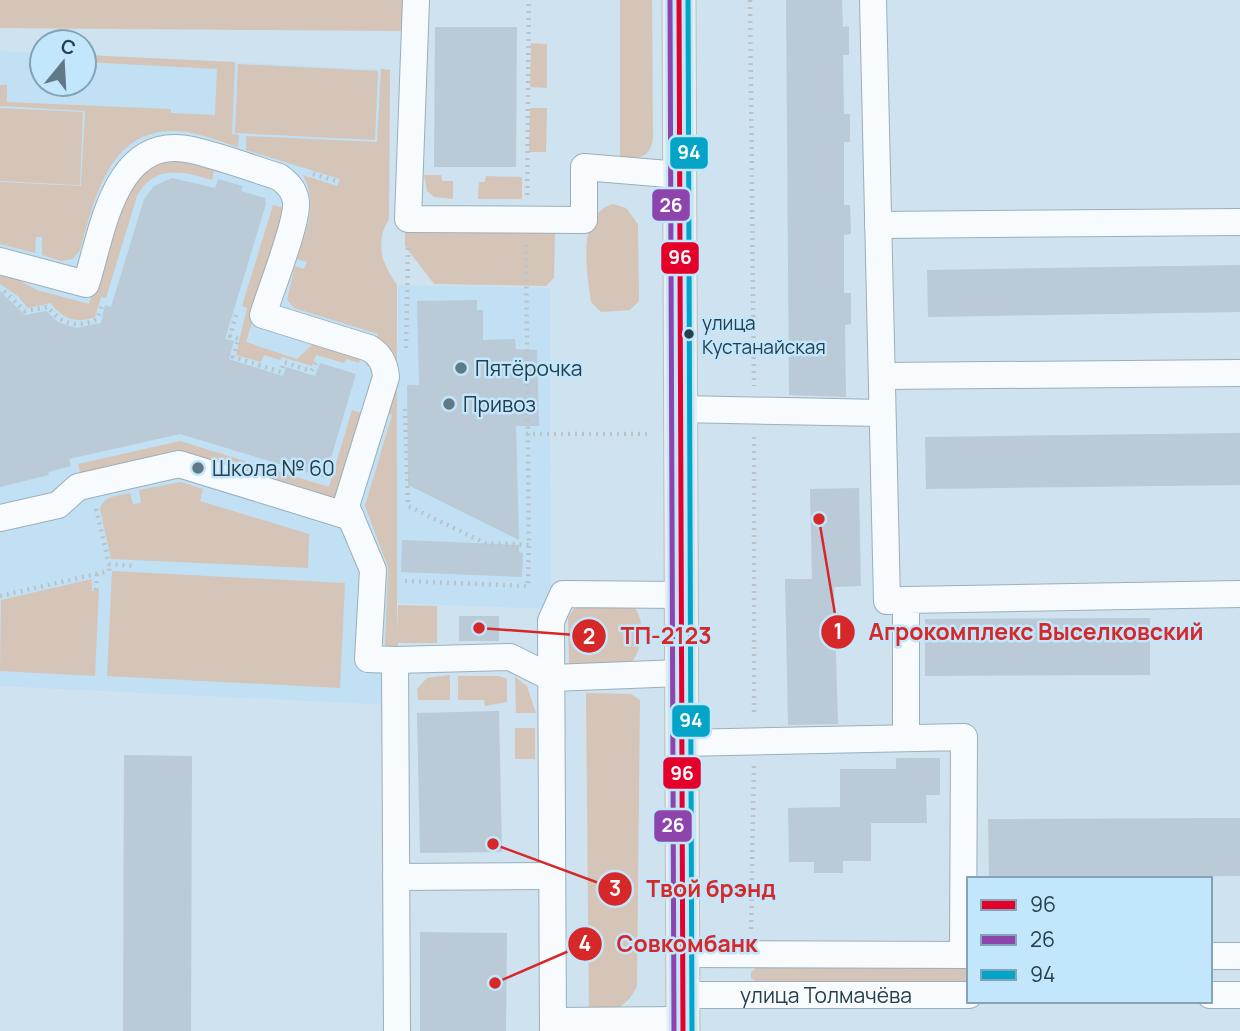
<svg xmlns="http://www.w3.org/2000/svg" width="1240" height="1031" viewBox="0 0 1240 1031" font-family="Manrope,sans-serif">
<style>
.built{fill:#c1e0f3}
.green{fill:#d5c4b8}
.building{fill:#bacad7}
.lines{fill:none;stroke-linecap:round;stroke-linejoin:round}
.minor-casing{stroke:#9bafbb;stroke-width:28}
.major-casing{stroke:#b2c0c8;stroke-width:35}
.path{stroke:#bac3ca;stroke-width:4.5;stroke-dasharray:2 5;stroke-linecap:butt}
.minor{stroke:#f8fbfd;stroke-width:26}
.major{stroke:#ebefec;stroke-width:33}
.bus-1-casing{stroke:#c2e6fc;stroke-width:10}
.bus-2-casing{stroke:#c2e6fc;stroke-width:10}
.bus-3-casing{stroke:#c2e6fc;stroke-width:10}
.bus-1{stroke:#e4002b;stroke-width:5}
.bus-2{stroke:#8e44ad;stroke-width:5}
.bus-3{stroke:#02a4c8;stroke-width:5}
.bus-dot{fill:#263f4d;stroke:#c2e6fc;stroke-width:2.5}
.poi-dot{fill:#617886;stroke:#c2e6fc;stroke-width:2.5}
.labels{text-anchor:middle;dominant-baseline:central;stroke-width:5;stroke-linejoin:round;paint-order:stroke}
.bus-label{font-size:19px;fill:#263f4d;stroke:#c2e6fc;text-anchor:start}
.poi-label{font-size:21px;fill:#263f4d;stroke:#c2e6fc;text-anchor:start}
.street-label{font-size:21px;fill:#263f4d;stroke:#c2e6fc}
.leader{fill:none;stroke:#d62828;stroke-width:2.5}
.callout-dot{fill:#d62828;stroke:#c2e6fc;stroke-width:2.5}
.mark-label{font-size:21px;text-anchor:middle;font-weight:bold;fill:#fff}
.callout-label{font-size:23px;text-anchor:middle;font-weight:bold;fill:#d62828;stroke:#c2e6fc;stroke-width:5;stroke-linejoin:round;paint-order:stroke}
.line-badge{stroke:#c2e6fc;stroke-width:2.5}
.badge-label{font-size:19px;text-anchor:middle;font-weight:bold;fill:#fff}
</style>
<rect width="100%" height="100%" fill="#cfe2ef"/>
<!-- built -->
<path class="built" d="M0,51L42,53V84H84V55L390,70L389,219L383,230L382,264L397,285V513L398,285L550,288L551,609L397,603V650L391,705L0,686Z"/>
<!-- green -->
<path class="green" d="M0,0H403V31L0,28Z
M620,0H652L653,139C649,160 638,158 620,157Z
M531,43L547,44V88L530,87Z
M84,55L235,62L232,134L239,135L238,147C221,142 204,135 187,132C110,122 96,195 80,250L73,259L61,261L42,255V237H36L35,253L0,244V182L81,186L85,111L0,106V85H7V102L171,109V113L215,115L217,69L84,62Z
M238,64L378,71L375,140L235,133Z
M381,69L390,70L389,219C374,243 382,264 397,285V633L398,605L437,606V643H398L397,650L385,647L388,567L365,506L392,415L385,412L376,341L378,334L294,308L287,300L295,266L304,269L307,262L297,259C307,228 318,205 303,175L337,186L340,179L246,150V136L377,142Z
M0,108L83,112L80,185L0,181Z
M530,108H547L546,152H529Z
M166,157L222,168L220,173L214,171L212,180C182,171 155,164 137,196L106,298L101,297L95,317C76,324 62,319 51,303L28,308L18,296L0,284V270L37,290L89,304L126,187Z
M424,175H441L442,181H453V199L434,197L427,191Z
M486,176L522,177V199H478L479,182H485Z
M613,204L626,208L638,224L639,301L630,310L601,312L591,302C587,273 576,215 613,204Z
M273,205L287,209L246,342L297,359L314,343L361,354L359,363L346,359L344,363L316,355L312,366L282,357L280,360L264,355L261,362L236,355L247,308L242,306Z
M555,232L554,278L546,286L434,284L405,246V233Z
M352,410L366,415L336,496L330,498L182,457L81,478L78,464L180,441L329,487Z
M181,482L203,489L200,501L309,534L308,568L111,559L100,509C104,495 118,496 130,493L133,504L141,503L139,490Z
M112,571L345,583L340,688L107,676Z
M92,579V591L99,589L95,676L0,671L1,600Z
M578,602L631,603C646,617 644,648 631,663L576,668L569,664L568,618Z
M450,675V700H418L417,689L427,678Z
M458,676H499L507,679V702L485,706L484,700H458Z
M515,677L527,686L536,713H516Z
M586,693L631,694L640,700L637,986C625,1010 615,1010 589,1014Z
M515,728H535V759H515Z
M757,967H969V982H757L751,978V972Z"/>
<!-- building -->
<path class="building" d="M786,0H842L843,27L849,26V55H843L844,114H850V142H844V205H850L851,234L844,235V293H851V324L845,325L846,397L789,395Z
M435,27H517L516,167H434Z
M172,178L215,188L218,179L243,186L241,191L265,198L266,204L225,339L234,341L229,359L283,376L286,367L315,376L320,363L356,374L325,478L180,434L69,459L71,466L48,472L49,475L0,487V291L25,315L46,311L58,322L76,328L101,323L105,305L111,307L144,199L154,186Z
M1240,265V312L928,317L927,270Z
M477,300V310H483V340L515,339L516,349L537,350L539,426H516L519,540L408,485L407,385H419L417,301Z
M1240,433V485L926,489L925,437Z
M859,488L861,586L834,587L838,724L788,725L785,579H812L810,489Z
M402,540L519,545V552L523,553L522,577L401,572Z
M459,616H499V641H459Z
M1150,618V675L925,676V619Z
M499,711L502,852L420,853L417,713Z
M124,755L192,756L191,1031H123Z
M896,758H940V795H926L927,823H871V861H843V873H814V862H789L788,808L840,807V769H896Z
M1240,818V876L989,878L988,819Z
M420,932L507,933L506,1031H420Z"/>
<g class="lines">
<defs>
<g id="minor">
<path d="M416,0L408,219L584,220V167L680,175"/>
<path d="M873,0L887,601L906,600"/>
<path d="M878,225L1240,222"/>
<path d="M0,261L86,284C103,231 114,133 192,150C222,157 251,168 279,177C289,184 296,192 296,204C297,224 270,292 263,315L369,348C381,355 385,364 386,377L346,506L373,570L368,659L395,660"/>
<path d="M882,376L1240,373"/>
<path d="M680,409L882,413"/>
<path d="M0,518L58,505L78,487L179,464L351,517"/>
<path d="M906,738V600L1240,594"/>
<path d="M682,743L964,737L963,955"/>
<path d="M396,877L552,876"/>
<path d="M682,954L969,955"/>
<path d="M1210,956H1240"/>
<path id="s1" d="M682,995H969"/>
<path d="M1210,995H1240"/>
<path d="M553,1021L683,1020"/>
<path d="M397,1031L395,660L510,657L552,678L681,673"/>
<path d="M553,1031L551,621L563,594L681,595"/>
</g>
<path id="major" d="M679,0L683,1031"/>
</defs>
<!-- minor casing -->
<use href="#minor" class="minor-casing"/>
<!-- major casing -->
<use href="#major" class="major-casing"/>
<!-- path -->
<path class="path" d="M750,0L754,386
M313,174L339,182
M527,195L529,0
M4,291L25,311L48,307C60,324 79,329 97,319L102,306
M236,315L230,336L239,339L233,357L281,372L284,362L311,371L318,360
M406,348L408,244
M405,409L408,506L485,543L529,545L526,245
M526,434H651
M754,437V715
M96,509L109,564L136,566
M405,581L528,586L529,545
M96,590L97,574
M0,596L109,571V564
M751,929L754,766"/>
<!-- minor -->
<use href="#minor" class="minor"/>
<!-- major -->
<use href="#major" class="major"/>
<defs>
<path id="bus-1" d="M679,0L683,1031"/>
<path id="bus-2" d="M670,0L674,1031"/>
<path id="bus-3" d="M688,0L692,1031"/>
</defs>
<!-- bus-1 casing -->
<use href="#bus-1" class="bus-1-casing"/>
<!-- bus-2 casing -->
<use href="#bus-2" class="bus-2-casing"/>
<!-- bus-3 casing -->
<use href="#bus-3" class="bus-3-casing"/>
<!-- bus-1 -->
<use href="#bus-1" class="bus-1"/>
<!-- bus-2 -->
<use href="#bus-2" class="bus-2"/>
<!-- bus-3 -->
<use href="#bus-3" class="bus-3"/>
</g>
<!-- markers -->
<circle class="bus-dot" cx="689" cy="334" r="6"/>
<g class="poi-dot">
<circle cx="461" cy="368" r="7"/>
<circle cx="449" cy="404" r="7"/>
<circle cx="198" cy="468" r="7"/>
</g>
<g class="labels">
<!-- bus labels -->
<g class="bus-label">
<text x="702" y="323">улица<tspan x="702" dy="24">Кустанайская</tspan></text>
</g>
<!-- poi labels -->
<g class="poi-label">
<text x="475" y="368">Пятёрочка</text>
<text x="463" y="404">Привоз</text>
<text x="212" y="468">Школа № 60</text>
</g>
<!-- street labels -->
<g class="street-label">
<text stroke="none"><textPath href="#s1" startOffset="144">улица Толмачёва</textPath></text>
</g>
</g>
<!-- callouts -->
<path class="leader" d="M819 519L838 632M479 628L589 636M493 844L615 889M495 983L585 944"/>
<g class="callout-dot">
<circle cx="819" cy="519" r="7"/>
<circle cx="479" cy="628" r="7"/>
<circle cx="493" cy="844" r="7"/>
<circle cx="495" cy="983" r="7"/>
<circle cx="838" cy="632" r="18"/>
<circle cx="589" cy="636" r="18"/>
<circle cx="615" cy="889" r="18"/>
<circle cx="585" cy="944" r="18"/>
</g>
<g class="mark-label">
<text x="838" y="639">1</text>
<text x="589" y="644">2</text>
<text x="615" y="896">3</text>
<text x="585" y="951">4</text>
</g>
<g class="callout-label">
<text x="1036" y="640">Агрокомплекс Выселковский</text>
<text x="666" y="644">ТП-2123</text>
<text x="711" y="897">Твой брэнд</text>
<text x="687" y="952">Совкомбанк</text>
</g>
<g class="line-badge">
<rect x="669" y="136" width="40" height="34" rx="7" fill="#02a4c8"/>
<rect x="651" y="188" width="40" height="34" rx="7" fill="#8e44ad"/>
<rect x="660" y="241" width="40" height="34" rx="7" fill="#e4002b"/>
<rect x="671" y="704" width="40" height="34" rx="7" fill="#02a4c8"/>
<rect x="662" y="756" width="40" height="34" rx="7" fill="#e4002b"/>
<rect x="653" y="809" width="40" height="34" rx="7" fill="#8e44ad"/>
</g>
<g class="badge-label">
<text x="689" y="159">94</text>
<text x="671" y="212">26</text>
<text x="680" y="264">96</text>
<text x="691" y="727">94</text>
<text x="682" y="780">96</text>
<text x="673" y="832">26</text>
</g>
<!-- legend -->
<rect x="967" y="877" width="245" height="126" fill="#c2e6fc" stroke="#84a3b6" stroke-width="2"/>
<rect x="981" y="900" width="35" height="10" fill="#e4002b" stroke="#84a3b6" stroke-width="2"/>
<text x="1030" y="912" font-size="21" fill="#263f4d">96</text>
<rect x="981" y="935" width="35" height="10" fill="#8e44ad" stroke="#84a3b6" stroke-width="2"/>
<text x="1030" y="947" font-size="21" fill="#263f4d">26</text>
<rect x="981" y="970" width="35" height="10" fill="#02a4c8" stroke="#84a3b6" stroke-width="2"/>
<text x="1030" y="982" font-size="21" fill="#263f4d">94</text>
<!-- north arrow -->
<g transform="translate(63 63) rotate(18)"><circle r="33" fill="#c2e6fc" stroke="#84a3b6" stroke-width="2"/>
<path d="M0-5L12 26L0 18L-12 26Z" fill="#617886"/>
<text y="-10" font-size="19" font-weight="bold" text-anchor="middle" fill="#263f4d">С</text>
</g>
</svg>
